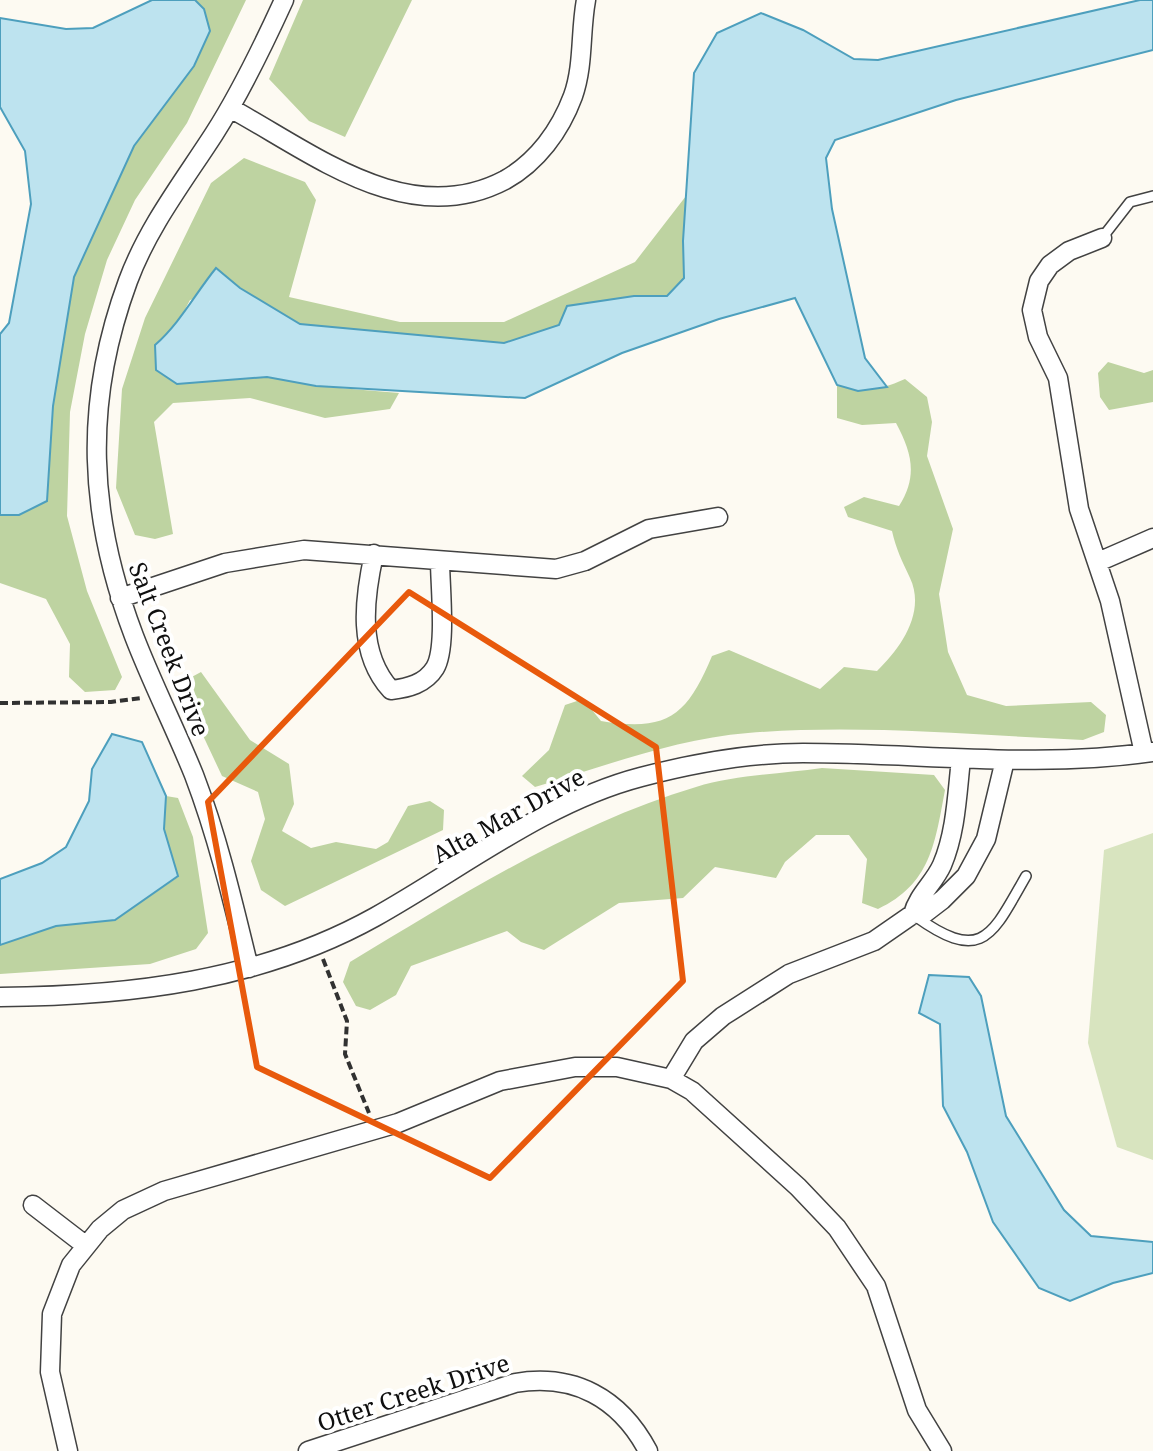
<svg xmlns="http://www.w3.org/2000/svg" width="1153" height="1451" viewBox="0 0 1153 1451" font-family="'Noto Serif',serif">
<style>
.green{fill:#d8e4bf}
.forest{fill:#bed3a1}
.water{fill:#bde3ef;stroke:#4d9fbd;stroke-width:2}
.lines{fill:none;stroke-linecap:round;stroke-linejoin:round}
.service-casing{stroke:#424242;stroke-width:12}
.minor-casing{stroke:#424242;stroke-width:21}
.path{stroke:#313131;stroke-width:4;stroke-dasharray:8 4;stroke-linecap:butt}
.service{stroke:#fff;stroke-width:9}
.minor{stroke:#fff;stroke-width:18}
.marked{fill:none;stroke:#e8590c;stroke-width:6;stroke-linejoin:round}
.labels{text-anchor:middle;dominant-baseline:central;stroke-width:8;stroke-linejoin:round;paint-order:stroke}
.street-label{font-size:24px;fill:#0f0f0f;stroke:#fff}
</style>
<rect width="100%" height="100%" fill="#fdfaf2"/>
<!-- green -->
<path class="green" d="M1153,833V1160L1117,1147L1088,1043L1104,850Z"/>
<!-- forest -->
<path class="forest" d="M195,0H246L187,123L135,200L107,260L85,334L70,412L67,516L87,591L122,677L115,690L85,692L69,677L70,644L46,599L0,583V515H19L47,501L53,406L74,277L134,146L194,66L204,9Z
M303,0H412L345,137L309,121L269,79Z
M244,158L305,182L316,200L289,297L400,322H504L635,262L686,196L684,278L667,296H634L567,306L560,325L505,343L300,324L240,288L190,300L175,328L155,345L156,370L177,384L267,377L316,386L399,393L390,409L325,418L250,398L173,403L154,422L173,534L155,539L135,535L116,488L122,389L145,318L211,183Z
M1108,362L1144,373L1153,370V402L1109,410L1100,397L1098,373Z
M905,379L927,397L932,422L927,456L953,529L939,594L948,652L967,695L1006,706L1091,702L1106,715L1104,732L1083,740C972,735 859,724 748,733C675,739 605,766 535,787L522,776L549,750L565,705L583,699L601,721C667,732 687,716 712,656L729,650L820,689L844,667L877,671C901,648 926,612 910,578C902,561 896,549 892,531L848,517L844,507L864,497L899,506C918,476 912,453 896,423L862,425L837,418V385C863,392 881,390 905,379Z
M201,672L250,740L289,764L294,804L282,831L311,848L336,842L376,849L388,842L408,806L430,801L444,810L443,830L285,906L261,890L251,861L265,819L258,792L222,776L183,693L188,679Z
M822,768L934,775L945,790C935,843 931,884 878,909L862,903L867,859L849,835H816L785,862L776,878L715,867L683,898L619,903L544,950L521,942L507,931L411,966L396,995L370,1010L356,1006L343,982L350,962C460,896 572,824 696,787C735,775 781,774 822,768Z
M166,796L178,798L193,837L208,933L196,949L150,964L0,974V945L56,926L115,920L178,877L164,829Z"/>
<!-- water -->
<path class="water" d="M152,0H195L204,9L210,31L194,66L134,146L74,277L53,406L47,501L19,515H0V334L9,323L31,204L25,151L0,107V18L66,29L93,28Z
M1140,0H1153V50L956,100L835,140L826,158L832,209L865,358L887,387L858,391L837,385L795,298L719,319L622,353L525,398L316,386L267,377L177,384L156,370L155,345C180,323 195,294 216,268L240,288L300,324L504,343L559,325L567,306L634,296H667L684,278L683,241L694,73L717,33L761,13L803,30L854,59L878,60Z
M112,734L142,742L166,796L164,829L178,876L115,920L56,926L0,945V879L42,863L66,847L89,801L92,769Z
M929,975L969,977L981,996L1006,1116L1064,1210L1091,1236L1153,1242V1273L1113,1283L1070,1301L1039,1288L993,1222L967,1152L943,1106L940,1024L919,1013Z"/>
<g class="lines">
<defs>
<path id="service" d="M1102,238L1130,202L1153,196
M915,916C983,965 992,935 1026,876"/>
<path id="minor" d="M230,108C313,153 408,231 505,180C537,162 560,131 573,96C584,65 580,32 586,0
M1102,238L1069,251L1050,265L1039,281L1032,310L1038,337L1058,378L1079,509L1110,601L1144,753
M374,554C364,599 357,653 391,690C408,688 425,684 435,668C447,648 440,586 440,561
M1098,562L1153,538
M120,598L225,563L304,550L556,569L585,561L649,529L718,517
M913,914C918,895 934,883 942,865C956,832 957,795 961,759
M249,968C233,902 218,838 194,775C175,728 152,683 134,636C88,515 83,403 128,281C148,227 183,182 214,134C241,92 263,46 284,0
M0,997C129,996 260,981 375,917C461,869 545,802 641,777C694,763 748,753 803,753C919,753 1037,769 1153,752
M671,1079L694,1041L723,1016L789,974L874,941L913,914L925,913L942,900L966,876L986,839L1005,760
M33,1205L85,1245
M68,1451L50,1372L52,1314L71,1265L100,1229L123,1210L164,1191L398,1123L500,1081L575,1067H617L671,1079L692,1091L798,1187L837,1228L876,1286L917,1410L942,1451
M308,1451L515,1383C574,1373 620,1398 648,1451"/>
</defs>
<!-- service casing -->
<use href="#service" class="service-casing"/>
<!-- minor casing -->
<use href="#minor" class="minor-casing"/>
<!-- path -->
<path class="path" d="M0,703L111,702L141,698
M323,959L347,1021L345,1054L369,1113"/>
<!-- service -->
<use href="#service" class="service"/>
<!-- minor -->
<use href="#minor" class="minor"/>
</g>
<!-- marked area -->
<path class="marked" d="M409,592L656,747L683,981L490,1178L257,1067L208,802Z"/>
<g class="labels">
<!-- street labels -->
<g class="street-label">
<text transform="translate(170 649) rotate(69)">Salt Creek Drive</text>
<text transform="translate(508 815) rotate(-29)">Alta Mar Drive</text>
<text transform="translate(413 1392) rotate(-18)">Otter Creek Drive</text>
</g>
</g>
</svg>
